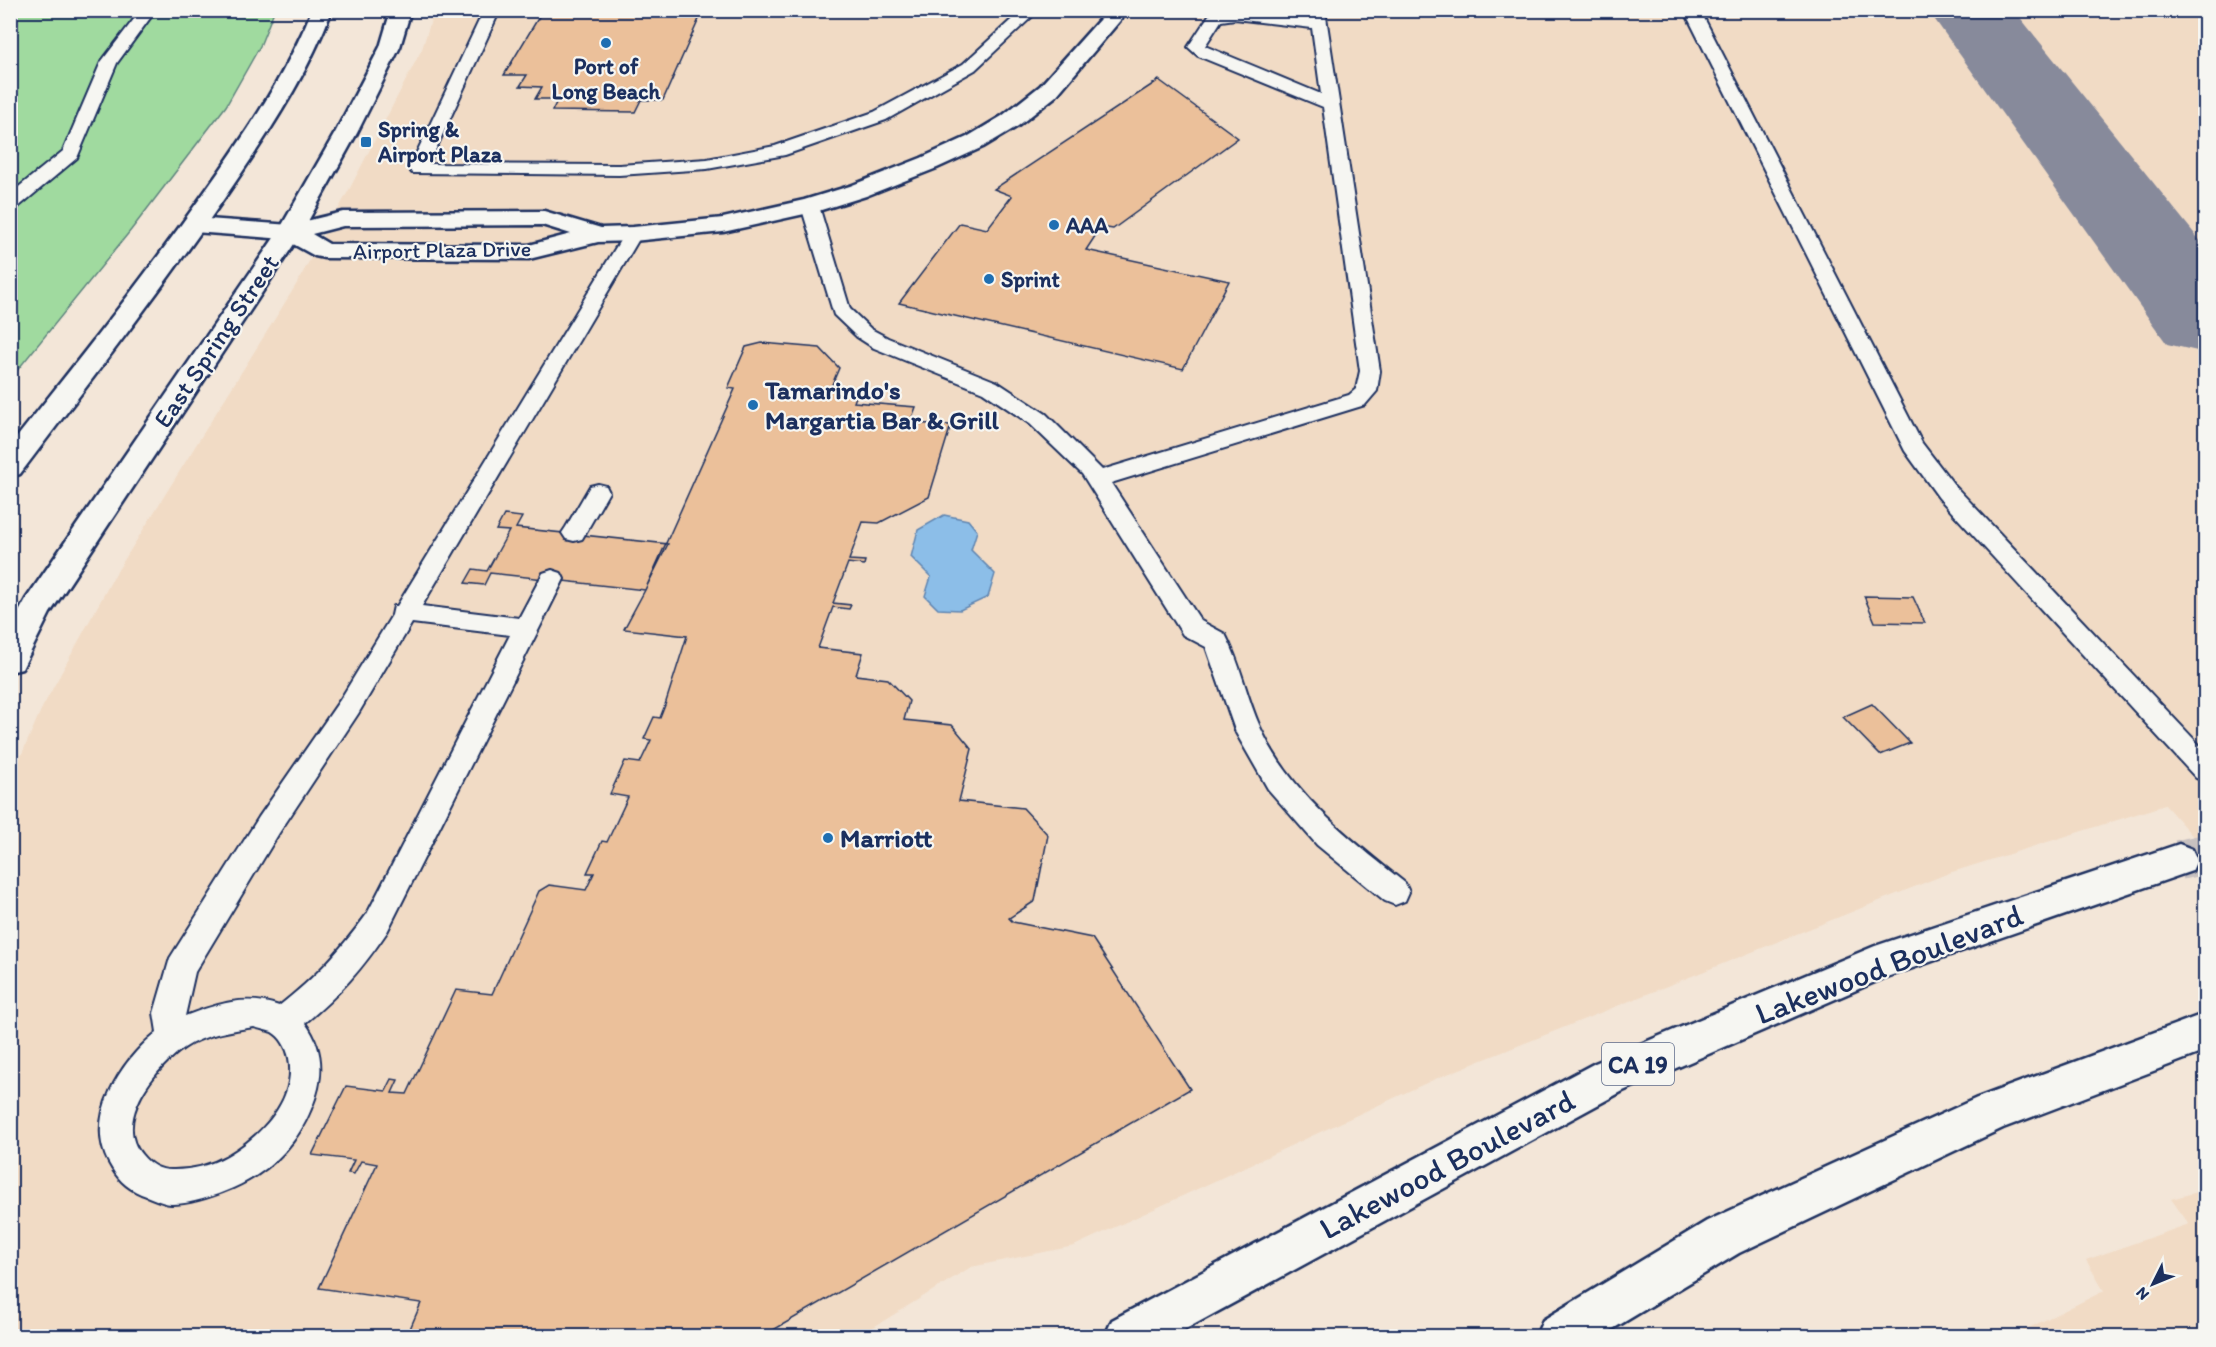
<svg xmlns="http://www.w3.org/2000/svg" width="2216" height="1347" viewBox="0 0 2216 1347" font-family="Itim,sans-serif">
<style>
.built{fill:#f1dbc5}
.green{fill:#a0da9f;stroke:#5e847e;stroke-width:1.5}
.water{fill:#8cbee8;stroke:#5f85b1;stroke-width:1.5}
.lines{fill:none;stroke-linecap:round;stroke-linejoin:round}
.taxiway{fill:#878a9b;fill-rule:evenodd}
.building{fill:#ebc09a;stroke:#1b2f5e;stroke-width:1.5}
.primary-tunnel{stroke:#c8c1c0;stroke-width:40;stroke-dasharray:40 20;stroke-linecap:butt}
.service-casing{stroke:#1b2f5e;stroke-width:4}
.minor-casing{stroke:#1b2f5e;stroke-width:5}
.secondary-casing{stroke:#1b2f5e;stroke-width:5}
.primary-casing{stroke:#1b2f5e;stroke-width:5}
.service{fill:#f6f6f2;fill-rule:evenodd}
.minor{fill:#f6f6f2;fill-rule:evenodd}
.secondary{fill:#f6f6f2;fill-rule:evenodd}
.primary{fill:#f6f6f2;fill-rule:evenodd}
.poi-dot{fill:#1f6fb2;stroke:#f6f6f2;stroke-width:2}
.labels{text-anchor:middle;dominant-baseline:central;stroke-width:4.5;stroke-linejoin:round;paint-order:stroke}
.far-poi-label{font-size:22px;font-weight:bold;fill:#1b2f5e;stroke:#f6f6f2;text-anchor:start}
.far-street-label{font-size:22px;fill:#1b2f5e;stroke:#f6f6f2}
.shield{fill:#f6f6f2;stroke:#5d6b8a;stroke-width:1.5}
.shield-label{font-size:24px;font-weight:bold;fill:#1b2f5e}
.street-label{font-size:26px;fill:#1b2f5e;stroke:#f6f6f2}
.poi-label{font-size:26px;font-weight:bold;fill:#1b2f5e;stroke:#f6f6f2;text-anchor:start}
.near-street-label{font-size:32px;fill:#1b2f5e;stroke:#f6f6f2}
</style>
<rect width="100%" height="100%" fill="#f3e6d8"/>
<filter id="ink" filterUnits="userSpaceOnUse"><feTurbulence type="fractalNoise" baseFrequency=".0167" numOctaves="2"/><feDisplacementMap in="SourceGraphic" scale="12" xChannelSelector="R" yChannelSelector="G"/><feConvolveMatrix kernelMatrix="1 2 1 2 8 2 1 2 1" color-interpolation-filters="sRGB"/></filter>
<g filter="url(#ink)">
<!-- built -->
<path class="built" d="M434,11H2205V850L2165,805L1949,873L1435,1079L1074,1246L971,1267L859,1336H11V779L41,710L113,578L296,285L350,188L422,49Z
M2205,1190V1336H2012L2104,1291L2086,1260L2189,1224L2171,1199Z"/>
<!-- green -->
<path class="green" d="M11,11H274L260,46L226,106L131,230L11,378Z"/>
<!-- water -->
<path class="water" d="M944,515L968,520L977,531L971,550L995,574L988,597L960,610L938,609L925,596L931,577L911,557L918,530Z"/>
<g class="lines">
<!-- taxiway -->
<path class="taxiway" d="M1928,10H2014L2206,248V353L2167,344Z"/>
</g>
<!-- building -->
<path class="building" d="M543,10H703L663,100H641L635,112L552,111L558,99H535L542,87L520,86L527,75H504Z
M1159,80L1238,138L1113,229L1101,227L1086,250L1229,281L1183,369L899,303L960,223L987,229L1012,196L994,189Z
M762,343L820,348L839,368L831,387L859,389L854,402L916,407L910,423L951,425L929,497L879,523L863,522L849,560L865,561L864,565L848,563L833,603L851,605L849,609L833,607L818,648L863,653L856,675L888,679L909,701L904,720L952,725L972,749L959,801L1023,808L1048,835L1035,901L1009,918L1013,922L1092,938L1190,1089L763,1336H407L421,1303L319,1288L377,1164L361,1161L354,1174L348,1173L354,1160L312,1155L346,1086L386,1091L392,1079L398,1080L392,1093L407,1094L456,990L492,994L539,891L549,885L586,890L594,873H587L602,841L607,842L628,797L610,794L625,761L640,763L651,740L644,739L654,717L660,718L665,705L687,636L624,629L645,590L735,389L728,388L746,347Z
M504,515L522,517L516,528L668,544L645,590L490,573L484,585L465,583L473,569L487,571L509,531L496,530Z
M1864,596L1913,597L1925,623L1875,622Z
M1872,704L1910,743L1880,755L1843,717Z"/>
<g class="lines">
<!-- primary-tunnel -->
<path class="primary-tunnel" d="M2179,860L2206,854"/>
<defs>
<path id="service" d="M141,10H156L117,63L77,158L17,208L10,209V194L63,151L101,62Z
M484,10H500L429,164L619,165L707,159L775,146L874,112L963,64L1022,10H1039L975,70L886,120L785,155L707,169L619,175L412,173L409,169Z
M1224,10H1254L1310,18L1309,10H1325L1380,371L1377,391L1365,405L1111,483L1201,621L1225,634C1241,664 1247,699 1261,729C1291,794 1351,840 1405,883L1409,892L1405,901L1395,905L1385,901L1317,845L1268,789L1236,733L1206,647L1183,635L1082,474L1030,424L983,392L874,348L857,337L834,315L801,206L803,202H817L819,206L850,309L871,329L888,338L997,382L1046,414L1102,470L1349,395L1356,389L1360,371L1323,107L1198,56L1188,47L1209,15ZM1235,19L1312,28L1321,94L1205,46L1221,21Z
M1684,10H1700L1922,443L1955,486L2206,752V781L2196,778L1939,498L1905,451Z
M633,228L640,230L642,234L422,606L519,618L543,573L552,570L561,573L564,579L387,932C362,969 340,994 305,1023C325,1050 324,1079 311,1109C296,1146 269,1172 233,1188C214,1196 192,1204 171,1204C161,1203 150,1197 141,1194C125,1187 117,1178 109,1163C84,1117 121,1061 157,1032L154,1013L170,958L259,817L340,700L392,615L394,606H397L624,234L626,230ZM412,623L510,635L367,914C338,953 317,976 279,1006C246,994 217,1004 185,1016L195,972L279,833L358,714ZM254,1027C259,1029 267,1030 272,1032C281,1037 287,1048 289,1058C297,1100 260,1137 227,1156C211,1165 192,1170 174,1170C161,1171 150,1165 142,1155C112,1121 156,1067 184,1048C205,1034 230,1031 254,1027Z
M598,484L606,486L609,492L582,539L574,541L566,539L562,533L566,527L590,486Z"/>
<path id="minor" d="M1108,10H1129L1056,96L1018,126L983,147L937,168L866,196L818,211L723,232L633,241L598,242L529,259L324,258L315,256L284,239L194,232L185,230L182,225L185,220L194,218L290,225L343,212L544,211L601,228L633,227L723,218L804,200L850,186L921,158L967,137L1002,116L1040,86ZM542,225L571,234L529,245L329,244L312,234L343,226Z"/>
<path id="secondary" d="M312,10H332C305,81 263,142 221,203C157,296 88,384 20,474L10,477V446C75,364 140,283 201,197C243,138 284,79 312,10Z
M391,10H411L400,47L357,133L302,232L50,613L22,669L10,672V628L26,599L278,232L335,133L380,47Z"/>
<path id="primary" d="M2179,844L2192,849L2197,860L2192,871L1884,978L1623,1091L1173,1336H1105L1112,1320L1595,1063L1875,946Z
M2206,1013V1051L2003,1128L1739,1253L1601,1336H1536L1543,1320L1707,1221L1977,1098Z"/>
</defs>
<!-- service casing -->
<use href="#service" class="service-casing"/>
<!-- minor casing -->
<use href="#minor" class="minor-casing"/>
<!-- secondary casing -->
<use href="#secondary" class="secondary-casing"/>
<!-- primary casing -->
<use href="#primary" class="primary-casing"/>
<!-- service -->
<use href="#service" class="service"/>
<!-- minor -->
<use href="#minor" class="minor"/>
<!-- secondary -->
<use href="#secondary" class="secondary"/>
<!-- primary -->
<use href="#primary" class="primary"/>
</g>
</g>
<!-- markers -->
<g class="poi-dot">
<circle cx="606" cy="43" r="6"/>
<rect x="360" y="136" width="12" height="12" rx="3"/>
<circle cx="1054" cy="225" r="6"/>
<circle cx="989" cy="279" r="6"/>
<circle cx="753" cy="405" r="6"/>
<circle cx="828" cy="838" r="6"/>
</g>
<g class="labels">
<!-- far-poi labels -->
<g class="far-poi-label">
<text x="606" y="66" text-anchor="middle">Port of<tspan x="606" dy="25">Long Beach</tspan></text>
<text x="378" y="129">Spring &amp;<tspan x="378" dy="25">Airport Plaza</tspan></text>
<text x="1066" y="225">AAA</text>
<text x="1001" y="279">Sprint</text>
</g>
<!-- far-street labels -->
<g class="far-street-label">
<text transform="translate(442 250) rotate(-1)">Airport Plaza Drive</text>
</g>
<!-- shield labels -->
<rect class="shield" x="1602" y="1043" width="72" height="42" rx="4.5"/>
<g class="shield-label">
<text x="1638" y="1064">CA 19</text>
</g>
<!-- street labels -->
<g class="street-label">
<text transform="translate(216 341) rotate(-56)">East Spring Street</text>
</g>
<!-- poi labels -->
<g class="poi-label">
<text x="765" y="390">Tamarindo's<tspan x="765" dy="30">Margartia Bar &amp; Grill</tspan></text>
<text x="840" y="838">Marriott</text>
</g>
<!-- near-street labels -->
<g class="near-street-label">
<text transform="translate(1889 964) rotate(-21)">Lakewood Boulevard</text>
<text transform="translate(1447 1164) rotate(-28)">Lakewood Boulevard</text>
</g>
</g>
<!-- margin -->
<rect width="2216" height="1347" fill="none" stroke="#f6f6f2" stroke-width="36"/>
<rect x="18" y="18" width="2180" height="1311" fill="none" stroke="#1b2f5e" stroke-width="2" filter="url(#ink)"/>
<!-- north arrow -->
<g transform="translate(2153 1284) rotate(227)" stroke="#f6f6f2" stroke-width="4.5" paint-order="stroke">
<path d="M0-4.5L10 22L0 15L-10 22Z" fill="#1b2f5e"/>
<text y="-9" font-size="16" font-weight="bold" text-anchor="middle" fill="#1b2f5e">N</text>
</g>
</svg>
